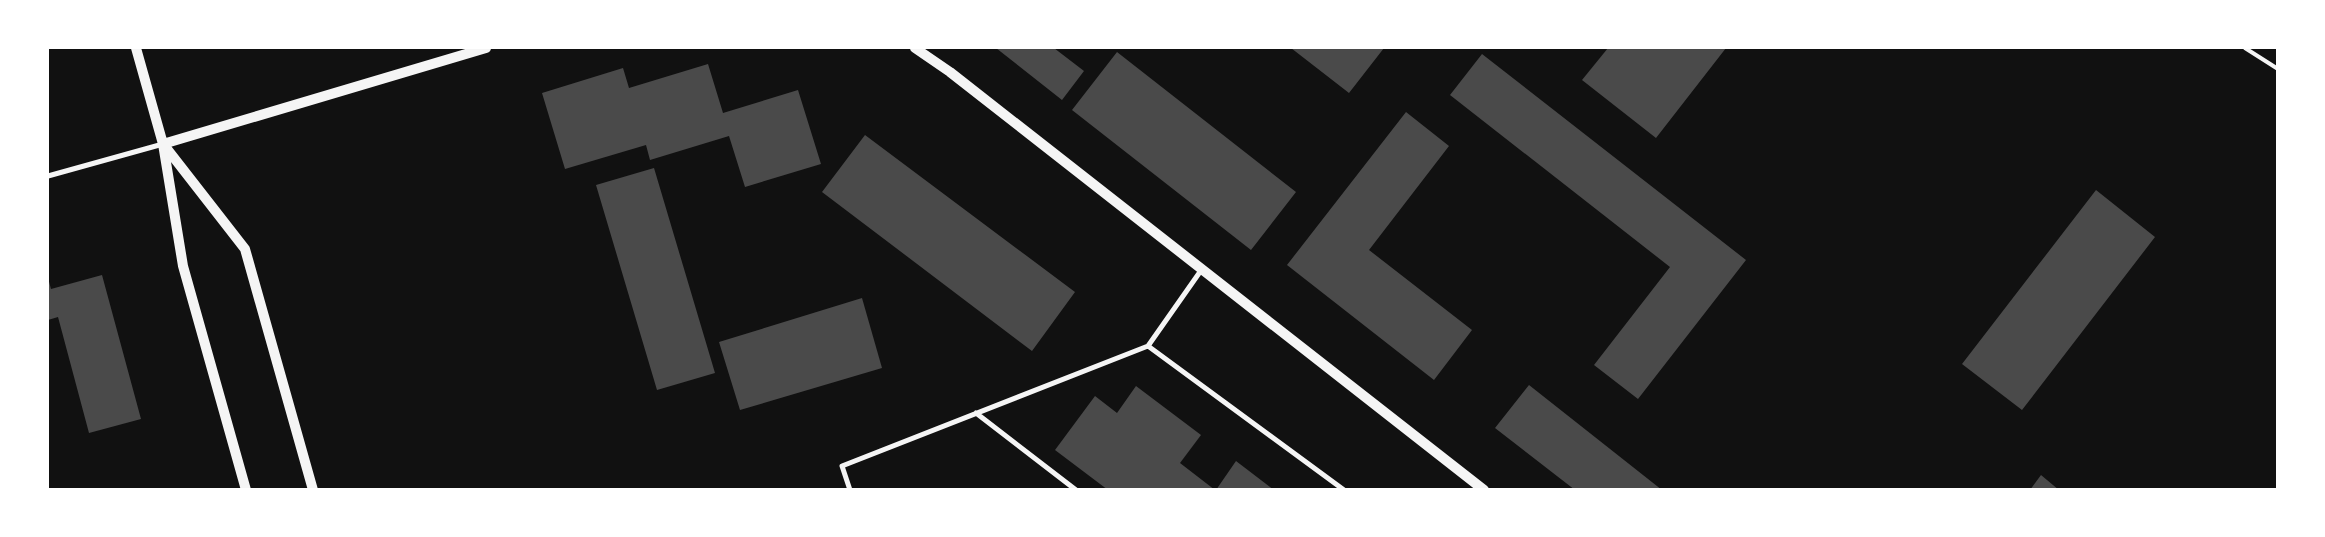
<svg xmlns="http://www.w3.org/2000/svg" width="2325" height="537" viewBox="0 0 2325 537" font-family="'Fira Sans Condensed',sans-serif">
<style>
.building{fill:#4a4a4a}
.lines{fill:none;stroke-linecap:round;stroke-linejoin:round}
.service{stroke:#f5f5f5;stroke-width:4}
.minor{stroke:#f5f5f5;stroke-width:5}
.secondary{stroke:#f5f5f5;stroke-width:10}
</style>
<rect width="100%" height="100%" fill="#111"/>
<!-- building -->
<path class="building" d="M996,48H1054L1084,71L1062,100Z
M1291,48H1384L1349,93Z
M1608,48H1726L1656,138L1582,80Z
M1117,52L1296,192L1251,250L1072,110Z
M1482,54L1746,260L1638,399L1594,365L1670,267L1450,95Z
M708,64L723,113L798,90L821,164L745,187L729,136L650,160L646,145L565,169L542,93L623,68L629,88Z
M1406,112L1449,146L1369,250L1472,330L1434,380L1287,265Z
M865,135L1075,292L1032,351L822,192Z
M654,168L715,373L657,390L596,185Z
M2096,190L2155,237L2022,410L1962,364Z
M102,275L141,419L89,433L58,317L48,320V278L51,289Z
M862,298L882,368L740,410L719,342Z
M1529,385L1662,490H1575L1495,428Z
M1136,386L1201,435L1180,463L1215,490H1108L1055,450L1095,396L1117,413Z
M1236,461L1274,490H1216Z
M2041,475L2059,490H2030Z"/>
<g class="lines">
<!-- service -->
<path class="service" d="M2245,48L2278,69"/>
<!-- minor -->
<path class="minor" d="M48,176L163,144
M1148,346L1344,490
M976,413L1076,490
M850,490L842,466L1148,346L1202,269"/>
<!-- secondary -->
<path class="secondary" d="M136,48L163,144L183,266L246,490
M915,48L950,72L1484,490
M163,144L486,48
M164,145L245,249L313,490"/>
</g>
<!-- border -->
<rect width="2325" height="537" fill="none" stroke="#ffffff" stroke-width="98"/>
</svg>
